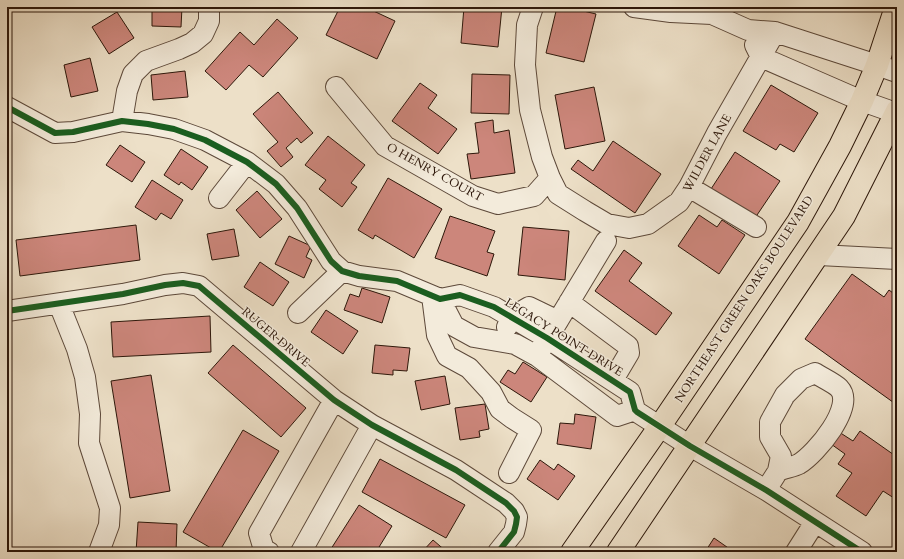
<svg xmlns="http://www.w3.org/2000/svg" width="904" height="559" viewBox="0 0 904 559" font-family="Cardo,serif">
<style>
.building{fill:#cc867b;stroke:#2d170a}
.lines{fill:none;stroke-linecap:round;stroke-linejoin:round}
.minor-casing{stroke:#5d493a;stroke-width:22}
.major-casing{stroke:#2d170a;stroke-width:24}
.minor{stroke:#f3ebdb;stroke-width:20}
.major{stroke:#ede0c8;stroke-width:22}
.cycleway-casing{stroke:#f3ebdb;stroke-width:8}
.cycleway{stroke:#1b5e20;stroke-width:6}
.labels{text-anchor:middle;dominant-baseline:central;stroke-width:3;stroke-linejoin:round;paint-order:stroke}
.street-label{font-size:12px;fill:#2d170a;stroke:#f3ebdb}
</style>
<rect width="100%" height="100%" fill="#ede0c8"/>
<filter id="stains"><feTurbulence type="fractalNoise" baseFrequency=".005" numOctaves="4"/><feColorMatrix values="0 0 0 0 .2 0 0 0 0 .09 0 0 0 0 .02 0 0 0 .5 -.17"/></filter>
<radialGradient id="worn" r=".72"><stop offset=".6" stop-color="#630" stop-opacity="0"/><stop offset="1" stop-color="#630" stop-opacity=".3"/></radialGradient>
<!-- building -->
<path class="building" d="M152,7H182L181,27L152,26Z
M340,7H365L395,21L377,59L326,35Z
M464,7H502L498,47L461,43Z
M557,7H567L596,14L584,62L546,53Z
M117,12L134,38L109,54L92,27Z
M277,19L298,38L263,77L249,65L226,90L205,71L240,32L254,45Z
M90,58L98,91L71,97L64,65Z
M185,71L188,97L153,100L151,75Z
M472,74L510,75L509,114L471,113Z
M420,83L437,95L428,108L457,129L438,154L392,121Z
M771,85L818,113L794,152L780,144L776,150L743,131Z
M594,87L605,141L565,149L555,95Z
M278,92L313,133L301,143L297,138L286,148L293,157L281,167L267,151L278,142L253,114Z
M493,120L494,133L509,130L515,173L471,179L467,154L479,153L475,123Z
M328,136L365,165L351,183L357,187L342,207L319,189L326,180L305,165Z
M613,141L661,174L635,213L571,169L578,160L593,171Z
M120,145L145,162L132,182L106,165Z
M181,149L208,167L192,190L181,182L179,185L164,175Z
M735,152L780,181L755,218L711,189Z
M388,178L442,209L414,258L375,235L373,239L358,230Z
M152,180L183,200L171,219L161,213L156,220L135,207Z
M257,191L282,219L260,238L236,210Z
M699,215L717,227L722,220L745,235L719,274L678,246Z
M450,216L495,231L487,252L494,254L487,276L435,258Z
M136,225L140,260L20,276L16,240Z
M523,227L569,231L565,280L518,275Z
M234,229L239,256L212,260L207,234Z
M289,236L311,246L306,257L312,260L304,278L275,264Z
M624,250L642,263L629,281L672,313L656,335L595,291Z
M260,262L289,282L273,306L244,287Z
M852,274L884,297L889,290L897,296V405L805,339Z
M362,288L390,297L382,323L344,310L350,294L359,297Z
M326,310L358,331L343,354L311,332Z
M210,316L211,352L113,357L111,322Z
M233,345L306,408L281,437L208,373Z
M375,345L410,348L407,371L393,370V375L372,373Z
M523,362L547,377L531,402L500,382L508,370L515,374Z
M151,375L170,491L130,498L111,381Z
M445,376L450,404L421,410L415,381Z
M485,404L489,429L479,431L480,437L460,440L455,408Z
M575,414L596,417L591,449L557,444L560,423L574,424Z
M243,430L279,451L219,552H218L183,532Z
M860,431L897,457V500L883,491L866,516L836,496L852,473L838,464L845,454L831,444L839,432L853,441Z
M380,459L465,505L446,538L362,492Z
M540,460L554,470L558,464L575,476L558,500L527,479Z
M359,505L392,526L376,552H329Z
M138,522L177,524L176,552H136Z
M714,538L734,552H705Z
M433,540L447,552H422Z"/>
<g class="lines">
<defs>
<path id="minor" d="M533,7L527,25L525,65L530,110L542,157L550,178L558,194L585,211L607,224L629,228L648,224L679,202L689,187L717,133L775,32
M634,7L671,12L712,14L748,30L775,32L877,65L897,72
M755,45L761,57L862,101L896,113
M336,87L385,146L473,196L498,204L534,196L550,178
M7,107L55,133L73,132L122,121L148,124L174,129L205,140L247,162L276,184L297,208L331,261L342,271L359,276L397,281L440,299L460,295L494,307L547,338L630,392L635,410L637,412L690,446L766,490L862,552
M122,121L127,91L133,74L146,61L179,49L192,43L203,34L209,21V7
M689,187L756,227
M219,198L247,162
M819,255L897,259
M432,296L437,335L447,356L469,368L491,392L500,409L512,418L531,430L509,473
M440,299L454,326L474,337L515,344L537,356L617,416L635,410
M569,302L628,346L629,353L613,380
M59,304L77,349L85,377L90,414L89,443L110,508L109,525L99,552
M7,311L123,294L165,285L183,283L199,286L334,400L372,425L456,470L506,503L514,511L517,517L516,524L514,532L498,552
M298,313L342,271
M507,327L512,317L529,307L558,321
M541,349L606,241
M766,490L778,471L781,456L770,437V422L785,395L801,379L815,373C821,377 834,383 839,388C856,406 816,454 799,464C793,467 785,468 778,471
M269,552L264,550L259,533L334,400
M301,552L372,425
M796,552L815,522"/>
<path id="major" d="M572,552L660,426L798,222L840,146L862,101L877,65L896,7
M618,552L844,216L897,111"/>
</defs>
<!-- minor casing -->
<use href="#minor" class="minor-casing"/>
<!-- major casing -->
<use href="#major" class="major-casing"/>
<!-- minor -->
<use href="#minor" class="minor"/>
<!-- major -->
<use href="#major" class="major"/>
<defs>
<path id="cycleway" d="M7,107L55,133L73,132L122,121L148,124L174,129L205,140L247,162L276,184L297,208L331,261L342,271L359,276L397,281L440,299L460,295L494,307L547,338L630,392L635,410L637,412L690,446L766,490L862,552
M7,311L123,294L165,285L183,283L199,286L334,400L372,425L456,470L506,503L514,511L517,517L516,524L514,532L498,552"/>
</defs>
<!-- cycleway casing -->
<use href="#cycleway" class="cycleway-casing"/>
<!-- cycleway -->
<use href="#cycleway" class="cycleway"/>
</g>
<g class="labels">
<!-- street labels -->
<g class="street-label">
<text transform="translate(707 153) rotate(-61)">WILDER LANE</text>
<text transform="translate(435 172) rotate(29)">O HENRY COURT</text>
<text transform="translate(744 299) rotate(-57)">NORTHEAST GREEN OAKS BOULEVARD</text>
<text transform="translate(276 337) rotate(40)">RUGER DRIVE</text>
<text transform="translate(564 337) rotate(32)">LEGACY POINT DRIVE</text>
</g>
</g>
<!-- margin -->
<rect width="904" height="559" fill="none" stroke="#ede0c8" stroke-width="24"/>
<rect x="8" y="8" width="888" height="543" fill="none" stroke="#2d170a" stroke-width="2"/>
<rect x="12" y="12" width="880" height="535" fill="none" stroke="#2d170a"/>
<rect width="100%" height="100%" filter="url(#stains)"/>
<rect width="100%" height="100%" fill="url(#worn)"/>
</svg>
